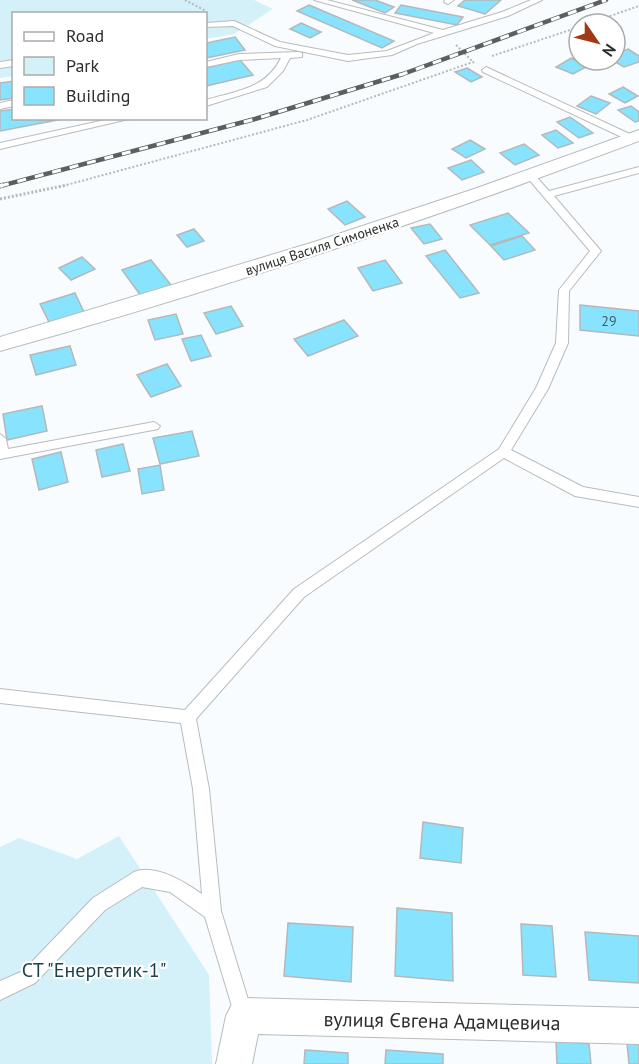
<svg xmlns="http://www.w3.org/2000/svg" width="639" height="1064" viewBox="0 0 639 1064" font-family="'PT Sans',sans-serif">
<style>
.green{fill:#d4f0f9}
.building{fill:#88e4fe;stroke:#b4b8b9;stroke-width:1.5}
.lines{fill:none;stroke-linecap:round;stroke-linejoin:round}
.service-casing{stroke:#b8bcbd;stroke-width:2}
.minor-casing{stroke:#b8bcbd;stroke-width:2}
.path-far1{stroke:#b6b9ba;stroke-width:2;stroke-dasharray:2 2;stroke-linecap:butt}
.path{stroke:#b6b9ba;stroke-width:3;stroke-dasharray:2 2;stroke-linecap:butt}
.service{fill:#fff;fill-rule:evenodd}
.minor{fill:#fff;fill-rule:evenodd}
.rail-far1-casing{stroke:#5c5f5f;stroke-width:4.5}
.rail-casing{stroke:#5c5f5f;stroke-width:5}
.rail-far1{stroke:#fff;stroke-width:3;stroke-dasharray:9;stroke-linecap:butt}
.rail{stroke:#fff;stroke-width:4;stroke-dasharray:11;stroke-linecap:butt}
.labels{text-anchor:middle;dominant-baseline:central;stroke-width:4.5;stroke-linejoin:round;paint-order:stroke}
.far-street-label{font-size:14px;fill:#2c2e2e;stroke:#fff}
.number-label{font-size:14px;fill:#435c62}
.near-park-label{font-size:20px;fill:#18424d;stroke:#fff}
.near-street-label{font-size:20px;fill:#2c2e2e;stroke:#fff}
</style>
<rect width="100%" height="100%" fill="#f8fcfe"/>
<!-- green -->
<path class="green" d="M0,0H254L273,9L234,34L206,39V14H14L13,76L0,78Z
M119,836L209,975L212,1064H0V847L19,838L77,859Z"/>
<!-- building -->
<path class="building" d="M352,0H375L394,7L385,13Z
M465,0H501L485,14L458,6Z
M309,5L394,41L382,48L297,11Z
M401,5L463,17L457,25L395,13Z
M301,23L321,32L310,38L290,29Z
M235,37L245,50L206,58V43Z
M628,49L639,56V62L624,67L612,60H615V54Z
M571,58L588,66L573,74L556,67Z
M240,60L253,75L206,86V68Z
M467,68L482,77L471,82L455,72Z
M14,81V98L0,100V83Z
M623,87L638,96L625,103L609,94Z
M591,96L610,103L596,114L577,106Z
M631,106L639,112V121L635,122L618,110Z
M14,109V118H68L0,131V111Z
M570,117L593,133L579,138L557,122Z
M556,130L573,143L558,148L542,135Z
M470,140L485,149L466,158L452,149Z
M524,144L539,155L515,165L500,153Z
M471,160L484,172L462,180L448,168Z
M347,201L365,217L345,225L328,209Z
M508,213L529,233L490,245L470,225Z
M430,224L442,239L424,244L411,228Z
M194,229L204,241L187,247L177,235Z
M522,236L535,250L504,260L491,246Z
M445,250L479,293L460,298L426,256Z
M82,257L95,269L71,280L59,268Z
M151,260L171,285L141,296L122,270Z
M385,260L402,283L373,291L358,268Z
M75,293L84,312L49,322L40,304Z
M580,305L639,311V336L580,330Z
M231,306L243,326L216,334L204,313Z
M176,314L183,334L155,340L148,320Z
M344,320L358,336L308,356L294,339Z
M201,335L211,356L191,361L182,339Z
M70,346L76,365L36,375L30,355Z
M167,364L181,386L151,397L137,375Z
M42,406L47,431L7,440L3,414Z
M192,431L199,456L160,464L153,438Z
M123,444L130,471L102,477L96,450Z
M61,452L68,482L39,490L32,459Z
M160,465L164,490L142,494L138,469Z
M423,822L463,828L461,863L420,858Z
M397,908L452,913L453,981L395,976Z
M288,923L353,927L351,982L284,976Z
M521,924L552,926L556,977L523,975Z
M585,932L639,936V983L589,980Z
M556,1041L589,1044L591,1064H557Z
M627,1043L639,1044V1064H629Z
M305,1050L348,1053V1064H304Z
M386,1050L443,1054V1064H385Z"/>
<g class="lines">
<defs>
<path id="service" d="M314,0H327L443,30L502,12L531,0H542L508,16L417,44L392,55L348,61L275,46L233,26L206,27V23L234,21L280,42L348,55L387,51L434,33Z
M445,0H454L448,4L444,2Z
M299,52L302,53V57L290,58L283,71L267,87L206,106V100C236,91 266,89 281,58L239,60L206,67V62L239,54Z
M14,60V66L0,68V62Z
M486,67L634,136L636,138L628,140L483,72L482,70Z
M14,100V106L0,109V103Z
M114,118H133L0,149V143Z
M639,167V173L554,196L601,251L569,291L568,343L548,389L511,450L583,487L639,497V507L575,496L504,458L304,597L196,719L209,789L221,911L253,1016L251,1023L244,1025L237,1023L205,917L170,892L142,887L105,910L35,983L0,1000V981L23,971L93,898L134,872C155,863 185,882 202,894L193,789L181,723L0,703V689L185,710L294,589L499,449L536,388L556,343L559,290L590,251L526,176V172H532L549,191Z
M154,422L160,426L158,429L0,459V434L6,439L8,449Z"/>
<path id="minor" d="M639,130V141C429,220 216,291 0,351V337L314,242L474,189Z
M244,998L639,1008V1044L258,1034L252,1064H216L226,1016L232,1004Z"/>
</defs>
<!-- service casing -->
<use href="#service" class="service-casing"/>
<!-- minor casing -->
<use href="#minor" class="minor-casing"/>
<!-- path-far1 -->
<path class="path-far1" d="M185,0L206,11
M587,24L639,6
M456,45L474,63
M492,56L579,27
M59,187L307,120L473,62"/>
<!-- path -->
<path class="path" d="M0,199L67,185"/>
<!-- service -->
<use href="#service" class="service"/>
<!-- minor -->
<use href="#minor" class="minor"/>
<defs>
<path id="rail-far1" d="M0,186L255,119L403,74L606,0"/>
<path id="rail" d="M0,186L3,185"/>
</defs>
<!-- rail-far1 casing -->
<use href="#rail-far1" class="rail-far1-casing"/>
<!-- rail casing -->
<use href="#rail" class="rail-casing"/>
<!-- rail-far1 -->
<use href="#rail-far1" class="rail-far1"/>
<!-- rail -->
<use href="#rail" class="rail"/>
</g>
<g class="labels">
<!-- far-street labels -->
<g class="far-street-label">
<text transform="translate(322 246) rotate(-18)">вулиця Василя Симоненка</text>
</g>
<!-- number labels -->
<g class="number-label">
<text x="609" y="321">29</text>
</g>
<!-- near-park labels -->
<g class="near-park-label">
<text x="94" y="970">СТ "Енергетик-1"</text>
</g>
<!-- near-street labels -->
<g class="near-street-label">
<text transform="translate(442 1021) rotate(1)">вулиця Євгена Адамцевича</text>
</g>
</g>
<!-- legend -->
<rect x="12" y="12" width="195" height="108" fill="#ffffff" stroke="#ababab" stroke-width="1.5"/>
<rect x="24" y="32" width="30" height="9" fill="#ffffff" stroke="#ababab" stroke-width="1.5"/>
<text x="66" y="42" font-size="18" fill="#2c2e2e">Road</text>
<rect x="24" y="57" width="30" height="18" fill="#d4f0f9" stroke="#ababab" stroke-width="1.5"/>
<text x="66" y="72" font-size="18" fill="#2c2e2e">Park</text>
<rect x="24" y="87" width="30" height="18" fill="#88e4fe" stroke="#ababab" stroke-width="1.5"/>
<text x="66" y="102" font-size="18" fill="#2c2e2e">Building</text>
<!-- north arrow -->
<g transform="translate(597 42) rotate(125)"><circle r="28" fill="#ffffff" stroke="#ababab" stroke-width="1.5"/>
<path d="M0-4.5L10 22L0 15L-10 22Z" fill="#a03916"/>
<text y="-9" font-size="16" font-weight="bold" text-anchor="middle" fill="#2c2e2e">N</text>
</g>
</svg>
